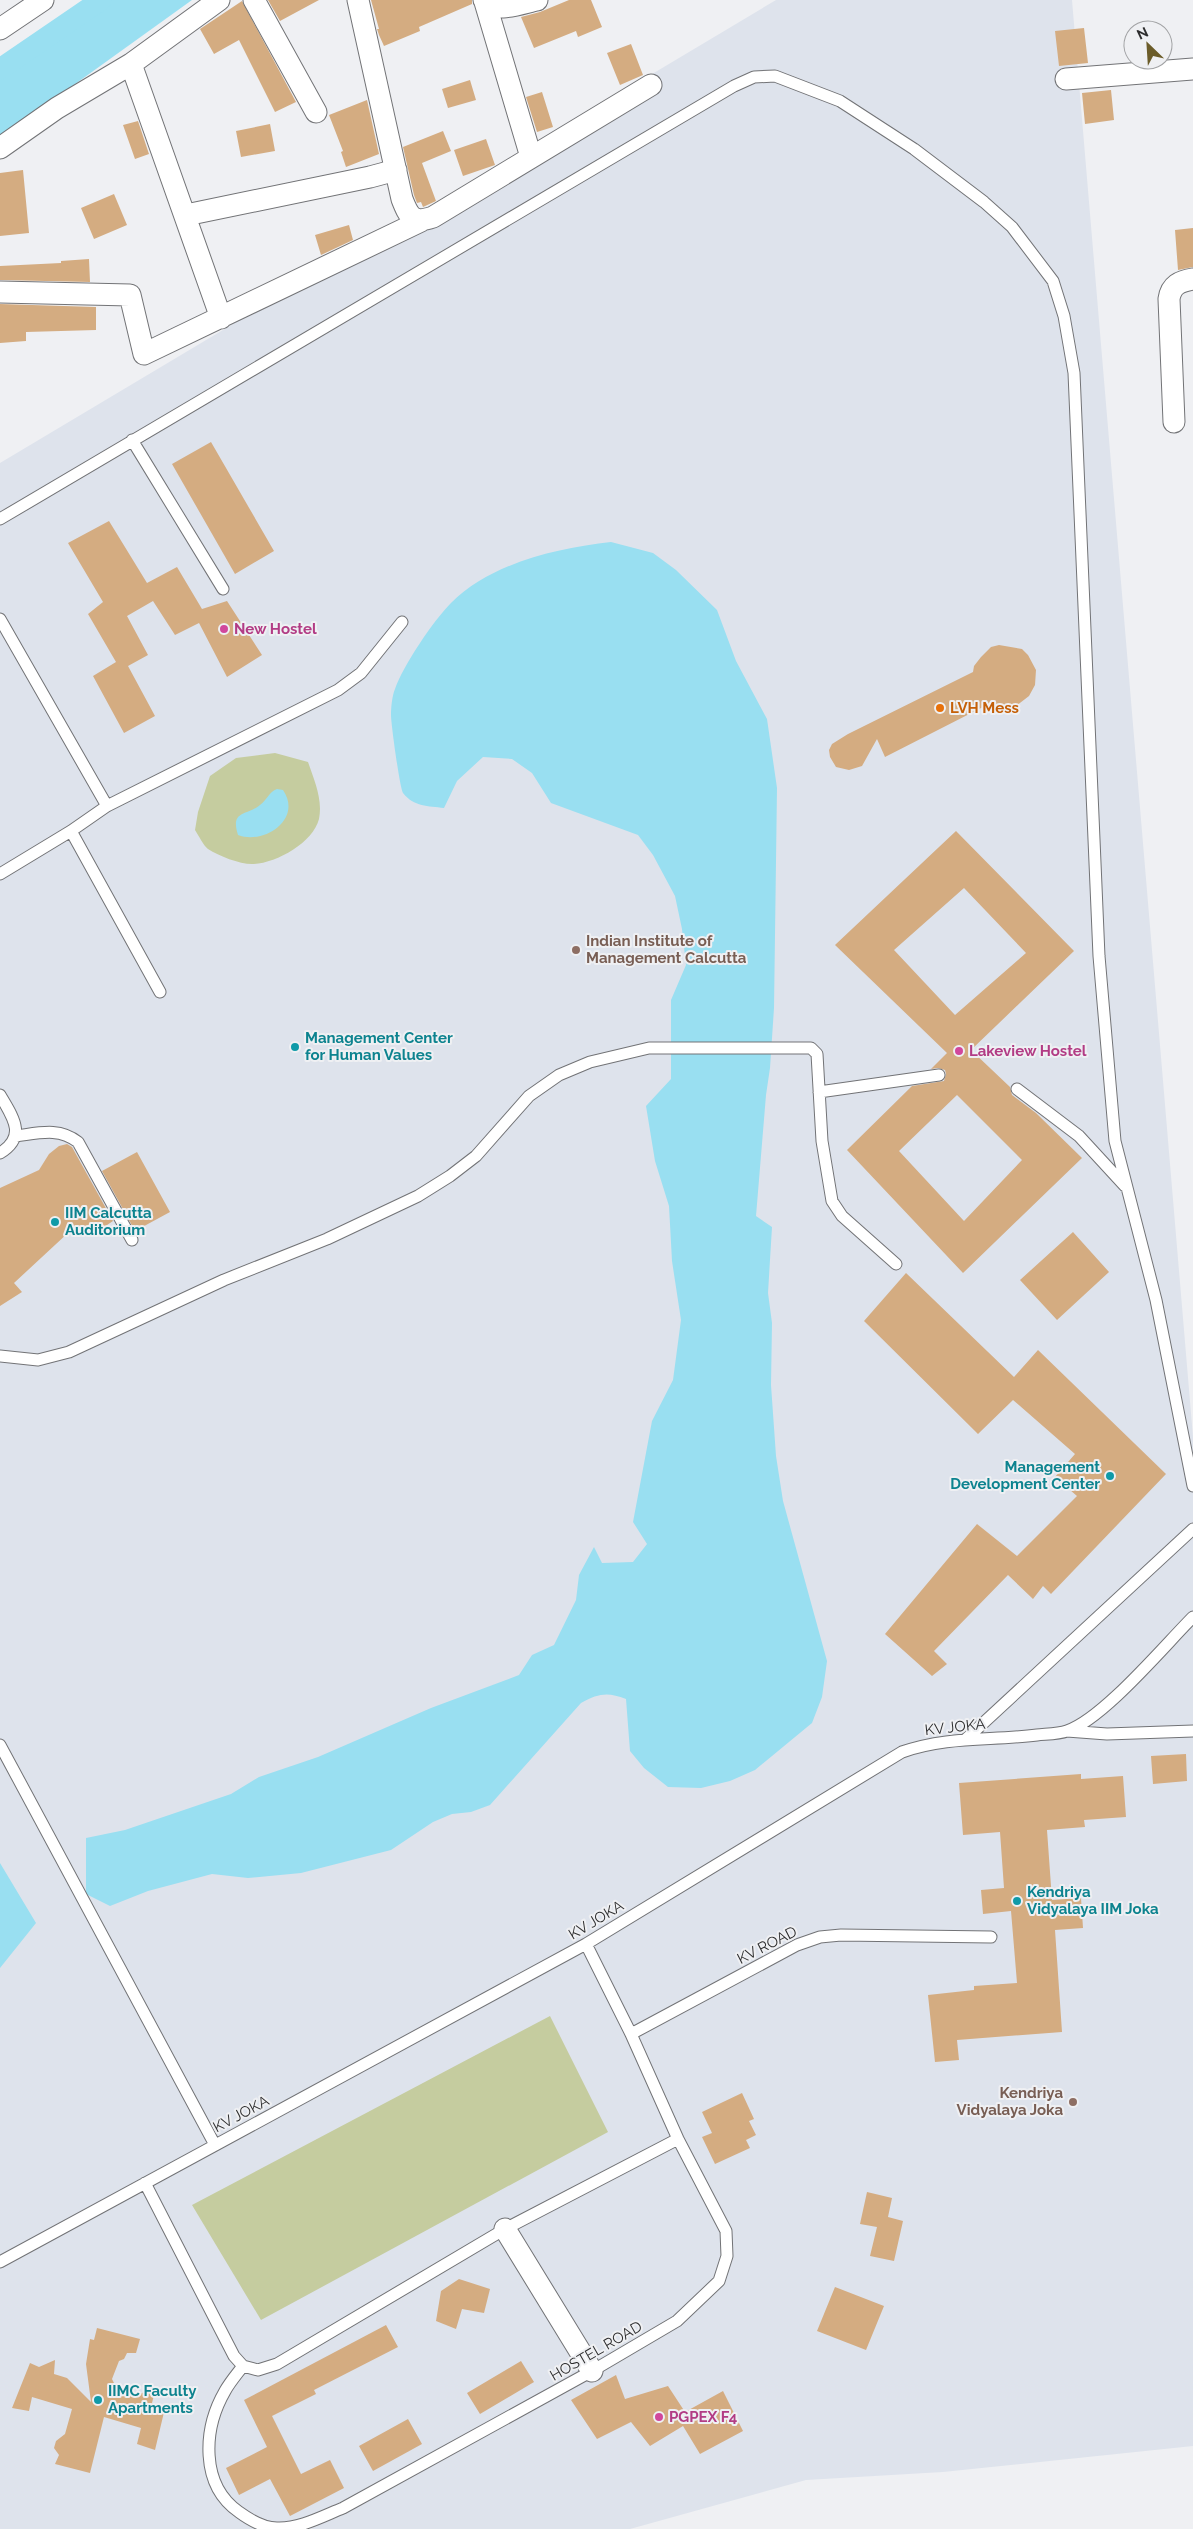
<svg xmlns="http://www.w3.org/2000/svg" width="1193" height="2529" viewBox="0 0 1193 2529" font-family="Raleway,sans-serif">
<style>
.built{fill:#dee3ec}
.green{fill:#c5cc9f}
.water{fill:#99dff1}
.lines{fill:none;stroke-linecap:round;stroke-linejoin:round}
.canal{stroke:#99dff1;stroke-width:21}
.building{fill:#d4ac81;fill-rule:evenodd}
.lane-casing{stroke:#727376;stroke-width:13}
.street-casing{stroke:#727376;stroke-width:23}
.lane{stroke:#fff;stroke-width:11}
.street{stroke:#fff;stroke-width:21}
.hotel-dot{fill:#d1479c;stroke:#eff0f3;stroke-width:2}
.food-dot{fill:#e8710a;stroke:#eff0f3;stroke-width:2}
.education-dot{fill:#8d6e63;stroke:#eff0f3;stroke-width:2}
.culture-dot{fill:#0f9aa8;stroke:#eff0f3;stroke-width:2}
.labels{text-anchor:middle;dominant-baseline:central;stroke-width:4;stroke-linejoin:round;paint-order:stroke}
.hotel-label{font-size:15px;font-weight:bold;fill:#b23c85;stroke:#eff0f3;text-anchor:start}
.food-label{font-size:15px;font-weight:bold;fill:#c56008;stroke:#eff0f3;text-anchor:start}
.education-label{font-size:15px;font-weight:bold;fill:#785e54;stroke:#eff0f3;text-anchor:start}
.culture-label{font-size:15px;font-weight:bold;fill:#0d838f;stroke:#eff0f3;text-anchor:start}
.street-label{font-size:15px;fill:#2d2d2e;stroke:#eff0f3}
</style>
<rect width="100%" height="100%" fill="#eff0f3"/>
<!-- built -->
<path class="built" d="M776,0H1072L1193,1437V2446L943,2472L806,2480L630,2529H0V463Z"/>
<!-- green -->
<path class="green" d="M275,753L308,762C314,780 323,799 319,819C313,843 275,864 252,864C239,864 219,856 208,849C203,845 199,836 195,830L198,812L210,776L236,758Z
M550,2016L608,2132L261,2320L192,2205Z"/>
<!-- water -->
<path class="water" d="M104,0H192L0,138V78Z
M611,542L653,553L676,570L717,610L736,661L767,719L777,788L774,1008L770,1068L766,1095L756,1216L772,1227L768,1293L772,1323L771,1385L776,1456L783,1501L827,1661L822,1697L812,1723L755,1770L730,1781L701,1788L668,1787L644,1768L630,1751L626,1699C608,1692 599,1693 581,1703L490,1805L471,1812L452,1814L433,1822L391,1850L301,1873L248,1878L212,1874L148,1891L110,1906L86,1894V1838L125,1830L231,1794L259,1777L318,1757L431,1708L519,1675L532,1655L554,1645L576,1600L579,1575L594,1547L602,1563L633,1562L647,1544L633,1522L652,1421L673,1380L681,1320L672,1261L669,1206L655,1161L646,1106L671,1079V1000L686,965L682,929L675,896L653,855L638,835L551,803L532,773L512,759L483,757L457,781L444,808C428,806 414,807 403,793C400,789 391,724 391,715C391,708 392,696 395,689C403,666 433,621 451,603C491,563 557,548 611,542Z
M277,789L283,790C303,819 264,845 238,835C230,810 247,816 260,805C267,800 269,792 277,789Z
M0,1863L36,1923L0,1968Z"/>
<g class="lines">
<!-- canal -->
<path class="canal" d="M0,69L101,0"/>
</g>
<!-- building -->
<path class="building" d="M268,0H319L280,21Z
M371,0H472V4L419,27L420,31L384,46L379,35L377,29H379Z
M569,0H591L602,27L578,37L576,31L534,48L521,17L540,12Z
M242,1L296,102L275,112L239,40L214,54L200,29Z
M1084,28L1088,63L1059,66L1055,31Z
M631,44L643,75L620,85L607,53Z
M470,80L476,100L448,108L442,89Z
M1111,90L1114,120L1085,124L1082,93Z
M542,92L553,127L537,132L526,97Z
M367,100L379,154L346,167L341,152L343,151L329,115Z
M138,121L149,154L135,159L123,125Z
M270,124L275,151L241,157L236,131Z
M443,131L451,151L422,163L436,201L423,207L421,202L417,203L414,195L403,147Z
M486,139L495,165L463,176L454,150Z
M23,170L29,233L0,236V173Z
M114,194L127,225L94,239L81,208Z
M349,225L353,240L321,255L315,235Z
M1193,228V267L1178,270L1175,230Z
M89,259L90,282L0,280V266L61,263V261Z
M0,304L96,307V330L26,332V341L0,343Z
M211,442L274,551L235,574L172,464Z
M109,521L147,583L177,567L202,609L227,601L262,655L227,677L199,623L175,635L153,601L127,616L148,655L128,666L155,716L124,733L93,676L116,662L88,614L103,602L68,543Z
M999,645L1022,649L1028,655L1036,670L1035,685L1029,696L1016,706L1003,711L985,706L885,757L877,739L862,766L849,770L836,767L830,757L829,750L832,744L848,734L973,672L974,666L981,657L991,647Z
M956,831L1074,951L971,1050L1010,1087L1012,1095L1036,1113L1082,1158L963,1273L847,1150L912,1086L944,1081L946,1074L945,1070L938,1068L931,1069L947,1053L835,945ZM964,888L1026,953L955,1015L894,950ZM957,1095L1022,1160L964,1221L899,1151Z
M67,1144L72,1147L113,1221L104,1227L78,1235L69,1232L14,1283L22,1292L0,1306V1188L39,1170L49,1154L59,1146Z
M137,1152L170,1212L135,1231L102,1171Z
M1073,1232L1109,1272L1057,1320L1020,1280Z
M906,1273L1014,1377L1038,1350L1166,1474L1051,1594L1043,1586L1033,1599L1008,1575L934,1651L947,1664L932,1676L885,1634L977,1524L1017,1556L1077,1496L1055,1477L1075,1454L1013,1400L978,1434L864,1321Z
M1186,1754L1187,1781L1153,1784L1151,1756Z
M1081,1774V1779L1123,1776L1126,1817L1084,1820L1085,1827L1047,1830L1052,1900L1081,1898L1083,1928L1055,1930L1062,2032L957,2040L959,2060L935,2062L928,1995L974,1990V1986L1017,1983L1011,1911L983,1914L981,1890L1004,1888L1000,1832L963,1835L959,1783Z
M742,2093L754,2119L749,2121L756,2135L746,2140L750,2148L715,2164L702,2137L712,2133L702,2112Z
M867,2192L892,2198L888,2217L903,2221L894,2261L870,2256L877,2227L860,2224Z
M459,2279L490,2289L484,2313L462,2309L456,2329L436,2321L441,2291Z
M835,2287L884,2306L866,2350L817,2331Z
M386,2325L398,2347L314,2390L316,2394L272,2416L301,2474L330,2460L344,2488L290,2516L270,2479L239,2495L226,2468L267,2447L244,2400Z
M97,2328L140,2339L136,2353H127L124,2359L119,2361L112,2379L119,2393L135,2396L156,2387L152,2403L165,2408L155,2450L137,2444L141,2428L104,2417L90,2473L55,2464L59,2455L54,2448L56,2441L65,2434L72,2409L32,2397L29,2411L12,2408L30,2363L39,2367L55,2360L54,2374L67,2378L91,2402L86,2364L90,2339L94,2340Z
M521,2361L534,2382L480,2414L467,2393Z
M616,2375L625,2399L668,2386L685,2412L723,2391L743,2431L700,2454L683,2426L650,2446L631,2422L597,2439L571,2400Z
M408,2419L422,2444L373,2471L359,2446Z"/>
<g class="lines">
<defs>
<path id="lane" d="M132,440L223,589
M0,519L734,86L754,77L775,76L840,101L914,149L984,202L1012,227L1053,281L1064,316L1074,373L1099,956L1115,1141L1156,1300L1193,1486
M0,619L107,806
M71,831L160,992
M0,874L71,831L107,806L338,690L361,673L402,622
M1017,1089L1079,1136L1125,1186
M819,1092L939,1075
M0,1095C12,1116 28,1136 0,1153
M16,1136C39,1133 59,1127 78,1142L132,1240
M0,1356L38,1360L69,1352L224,1280L327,1239L418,1196L450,1176L476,1156L529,1096L559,1075L590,1062L649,1048H811L817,1054L822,1141L832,1201L842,1216L896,1264
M1067,1731L1107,1734L1193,1731
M966,1739L1193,1529
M0,1745L215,2145
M631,2034L797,1945L820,1937L841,1935L991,1937
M145,2183L234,2356L243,2366
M0,2262L586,1944L902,1752C948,1736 989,1741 1037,1735C1046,1734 1058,1734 1067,1731C1103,1719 1164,1646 1193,1617
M243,2366C237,2374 230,2382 225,2391C203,2429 200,2485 239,2512C250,2520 263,2528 277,2528C299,2529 323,2516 343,2508L592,2371L677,2321L719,2281L727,2256L726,2231L678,2139L631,2034L586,1944
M243,2366L258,2370L277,2364L505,2229L678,2139"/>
<path id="street" d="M254,0L316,112
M358,0L402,199C409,217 413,224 433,217L651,85
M484,0C495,14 522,3 537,0
M485,2L531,157
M0,29L43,0
M131,64L221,318
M1066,79L1193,69
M0,148L57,108L131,64L219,0
M186,215L370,177L396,170
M0,292L130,295L144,354L421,221
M1174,422L1169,299C1171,285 1180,281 1193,279
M505,2229L592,2371"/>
</defs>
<!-- lane casing -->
<use href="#lane" class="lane-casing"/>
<!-- street casing -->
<use href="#street" class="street-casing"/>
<!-- lane -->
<use href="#lane" class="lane"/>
<!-- street -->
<use href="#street" class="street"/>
</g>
<!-- markers -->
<g class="hotel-dot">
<circle cx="224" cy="629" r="5"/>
<circle cx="959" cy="1051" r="5"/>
<circle cx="659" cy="2417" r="5"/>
</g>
<circle class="food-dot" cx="940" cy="708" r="5"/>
<g class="education-dot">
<circle cx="576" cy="950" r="5"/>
<circle cx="1073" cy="2102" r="5"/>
</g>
<g class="culture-dot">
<circle cx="295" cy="1047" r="5"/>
<circle cx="55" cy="1222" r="5"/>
<circle cx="1110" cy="1476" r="5"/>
<circle cx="1017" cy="1901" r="5"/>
<circle cx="98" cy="2400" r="5"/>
</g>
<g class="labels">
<!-- hotel labels -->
<g class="hotel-label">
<text x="234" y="629">New Hostel</text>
<text x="969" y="1051">Lakeview Hostel</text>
<text x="669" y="2417">PGPEX F4</text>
</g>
<!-- food labels -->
<g class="food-label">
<text x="950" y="708">LVH Mess</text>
</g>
<!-- education labels -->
<g class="education-label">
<text x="586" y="941">Indian Institute of<tspan x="586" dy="17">Management Calcutta</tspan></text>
<text x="1063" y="2093" text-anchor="end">Kendriya<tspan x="1063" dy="17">Vidyalaya Joka</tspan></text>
</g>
<!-- culture labels -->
<g class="culture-label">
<text x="305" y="1038">Management Center<tspan x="305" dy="17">for Human Values</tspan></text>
<text x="65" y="1213">IIM Calcutta<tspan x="65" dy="17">Auditorium</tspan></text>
<text x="1100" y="1467" text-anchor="end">Management<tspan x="1100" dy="17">Development Center</tspan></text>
<text x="1027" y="1892">Kendriya<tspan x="1027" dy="17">Vidyalaya IIM Joka</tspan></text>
<text x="108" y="2391">IIMC Faculty<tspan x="108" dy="17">Apartments</tspan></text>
</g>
<!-- street labels -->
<g class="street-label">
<text transform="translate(955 1727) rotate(-6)">KV JOKA</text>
<text transform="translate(596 1920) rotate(-31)">KV JOKA</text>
<text transform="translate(767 1945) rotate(-27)">KV ROAD</text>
<text transform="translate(241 2114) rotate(-28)">KV JOKA</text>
<text transform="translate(596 2351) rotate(-30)">HOSTEL ROAD</text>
</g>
</g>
<!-- north arrow -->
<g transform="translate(1148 45) rotate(335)"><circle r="24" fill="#eff0f3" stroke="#a1a2a4"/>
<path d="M0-4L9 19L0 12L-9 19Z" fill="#6b5c29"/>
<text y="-8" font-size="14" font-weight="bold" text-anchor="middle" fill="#2d2d2e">N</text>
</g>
</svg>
